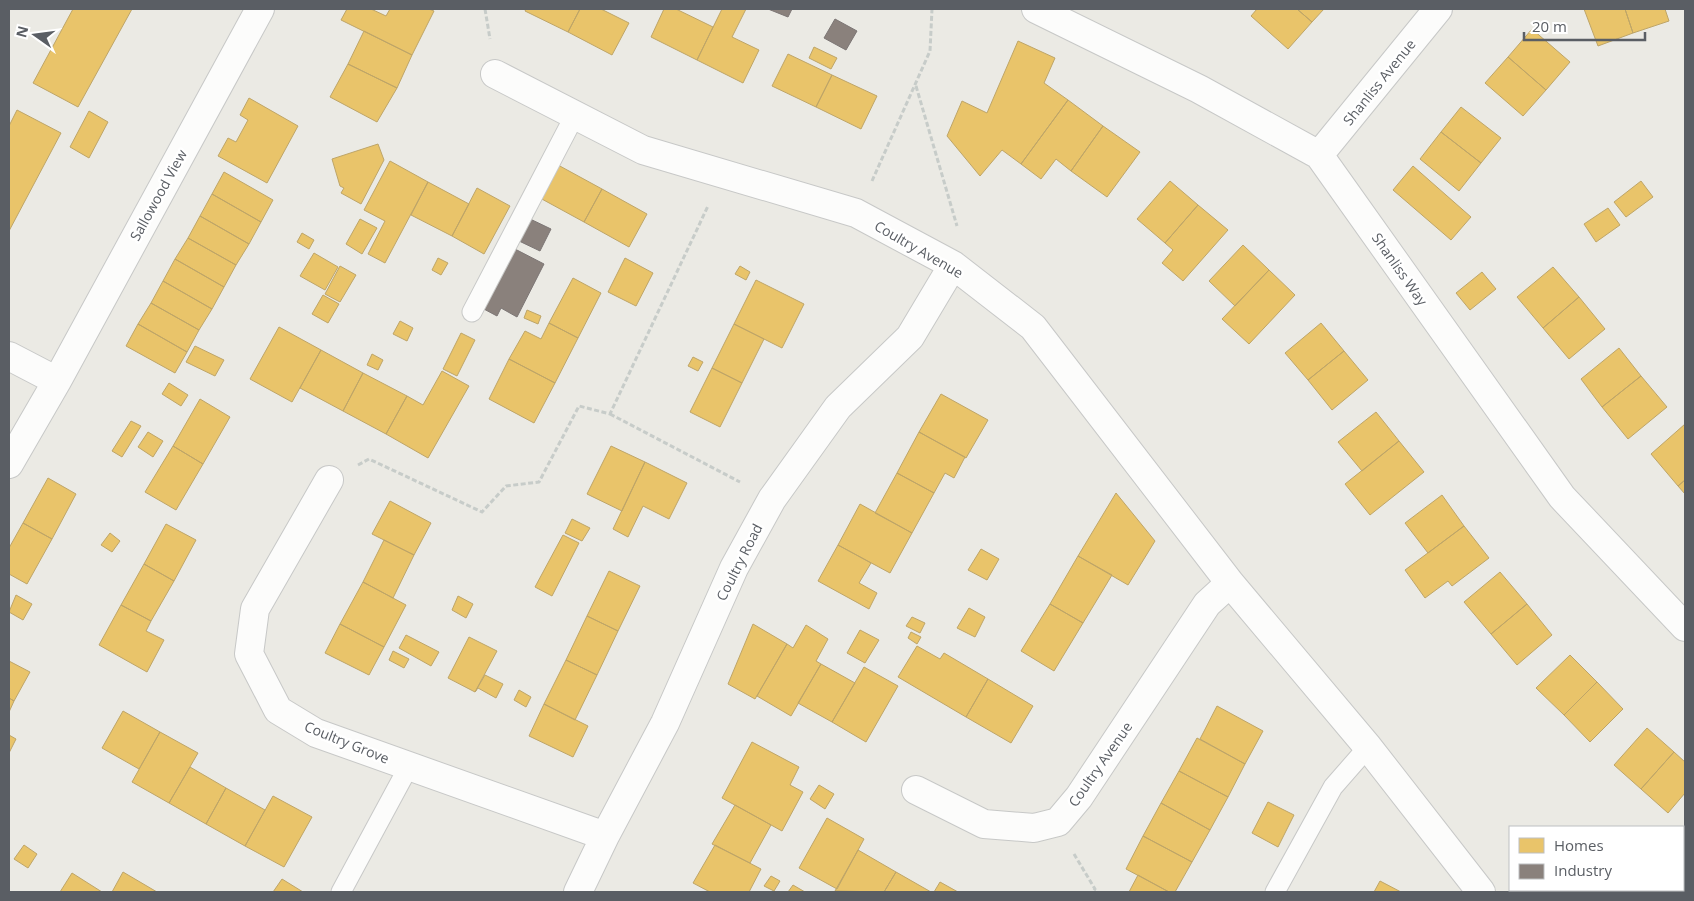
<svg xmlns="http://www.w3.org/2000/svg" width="1694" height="901" viewBox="0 0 1694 901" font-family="'Open Sans',sans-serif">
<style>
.homes{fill:#e9c46a;stroke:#bea568}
.industry{fill:#8a817c;stroke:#7c7675}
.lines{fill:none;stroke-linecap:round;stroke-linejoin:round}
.lane-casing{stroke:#c7c8c7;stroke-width:21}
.street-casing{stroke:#c7c8c7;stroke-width:30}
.path{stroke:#c7ccc9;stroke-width:3;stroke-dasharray:5 2.5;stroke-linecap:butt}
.lane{stroke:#fcfcfb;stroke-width:19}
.street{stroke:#fcfcfb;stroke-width:28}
.labels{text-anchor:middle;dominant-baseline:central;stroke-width:5;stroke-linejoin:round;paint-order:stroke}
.street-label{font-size:14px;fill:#5a5e64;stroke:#fff}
</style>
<rect width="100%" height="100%" fill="#ebeae4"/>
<!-- homes -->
<path class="homes" d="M73,9H132L78,107L33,83Z
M347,9H371L386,16L390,9H429L434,11L412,55L341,20Z
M526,9H580L568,32L525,11Z
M580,9H601L629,23L612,55L568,32Z
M664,9H676L713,27L697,60L651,37Z
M722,9H746L732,37L759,50L743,83L697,60Z
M1257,9H1297L1312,22L1288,49L1251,16Z
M1297,9H1324L1312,22Z
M1584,9H1625L1633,33L1598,46Z
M1625,9H1665L1669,21L1633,33Z
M1532,29L1570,62L1546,90L1508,57Z
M364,31L412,55L397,88L348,64Z
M1018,41L1055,58L1044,83L1068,100L1021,164L1002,150L980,176L947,136L962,101L987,113Z
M814,47L837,58L831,69L809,58Z
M788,54L832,75L816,107L772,86Z
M1508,57L1546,90L1523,116L1485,83Z
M348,64L397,88L377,122L330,97Z
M832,75L877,96L861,129L816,107Z
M249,98L298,126L267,183L218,156L228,138L236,142L248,120L240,115Z
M1068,100L1103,126L1071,171L1056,159L1041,179L1021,164Z
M1461,107L1501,138L1481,163L1441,132Z
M17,110L61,133L9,231V126Z
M89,111L108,122L89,158L70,147Z
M1103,126L1140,152L1107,197L1071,171Z
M1441,132L1481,163L1459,191L1420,159Z
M378,144L384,160L361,204L341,193L344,188L340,186L332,159Z
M390,161L428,182L385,263L368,254L385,221L364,210Z
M558,165L602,189L584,222L540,198Z
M1413,166L1471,217L1451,240L1393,190Z
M224,172L273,200L261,222L212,194Z
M1170,181L1198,205L1165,243L1137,219Z
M1641,181L1653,197L1626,217L1614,202Z
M428,182L469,204L452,236L411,215Z
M477,188L510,206L484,254L452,236Z
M602,189L647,214L629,247L584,222Z
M212,194L261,222L249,244L200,216Z
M1198,205L1228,230L1183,281L1162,263L1173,250L1165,243Z
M1608,208L1620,225L1596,242L1584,224Z
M200,216L249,244L236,265L188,238Z
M360,219L377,228L362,254L346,244Z
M302,233L314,240L309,249L297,242Z
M188,238L236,265L224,287L175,259Z
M1243,245L1269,270L1235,306L1209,281Z
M314,253L338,267L325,290L300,276Z
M438,258L448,263L441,275L432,270Z
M625,258L653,273L636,306L608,292Z
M175,259L224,287L212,309L163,281Z
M340,266L356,275L340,302L325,294Z
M740,266L750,272L746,280L735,274Z
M1553,267L1579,297L1543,328L1517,297Z
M1269,270L1295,295L1249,344L1222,319Z
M1482,272L1496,289L1470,310L1456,293Z
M573,278L601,293L578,338L549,323Z
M756,280L804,304L782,348L734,324Z
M163,281L212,309L199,330L151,303Z
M323,295L339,304L328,323L312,314Z
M1579,297L1605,329L1569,359L1543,328Z
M151,303L199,330L187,352L138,324Z
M527,310L541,316L538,324L524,318Z
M400,321L413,328L407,341L393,334Z
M549,323L578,338L555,383L509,359L525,331L541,339Z
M1321,323L1344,351L1308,380L1285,353Z
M138,324L187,352L175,373L126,346Z
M734,324L764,339L742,383L712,368Z
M279,327L321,350L292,402L250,379Z
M461,333L475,340L457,376L443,369Z
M195,346L224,360L215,376L186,362Z
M1619,348L1641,376L1602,407L1581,379Z
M321,350L363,373L343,411L300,388Z
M1344,351L1368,380L1332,410L1308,380Z
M372,354L383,360L378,370L367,365Z
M693,357L703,362L698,371L688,366Z
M509,359L555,383L534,423L489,399Z
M712,368L742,383L720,427L690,412Z
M442,371L469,386L428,458L386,434L407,396L423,405Z
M363,373L407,396L386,434L343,411Z
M1641,376L1667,407L1628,439L1602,407Z
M169,383L188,395L181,406L162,394Z
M941,394L988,420L966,458L919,432Z
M200,399L230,417L203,464L173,446Z
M1376,412L1399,441L1362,471L1338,442Z
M131,421L141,426L122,457L112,451Z
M1685,424V480L1678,486L1651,454Z
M148,432L163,441L153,457L138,447Z
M919,432L965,457L954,478L945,473L934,493L897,473Z
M1399,441L1424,472L1370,515L1345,484Z
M173,446L203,464L176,510L145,492Z
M611,446L645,462L622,511L587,494Z
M645,462L687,483L669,519L643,506L628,537L613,529Z
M897,473L934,493L912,533L875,513Z
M48,478L76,494L52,539L23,523Z
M1685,480V494L1678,486Z
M1116,493L1155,541L1128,585L1078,556Z
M1442,495L1464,526L1428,553L1405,523Z
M390,501L431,523L414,555L372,534Z
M860,504L912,533L890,573L838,545Z
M572,519L590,528L582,541L565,533Z
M23,523L52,539L27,584L9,574V548Z
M166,524L196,540L174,581L144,564Z
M1464,526L1489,558L1452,586L1448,581L1425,598L1405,570Z
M110,533L120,541L112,552L101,545Z
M563,535L579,543L552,596L535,587Z
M384,540L414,555L393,598L363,582Z
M838,545L871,563L859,583L877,593L869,609L818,581Z
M981,549L999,559L987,580L968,570Z
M1078,556L1112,575L1083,623L1050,604Z
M144,564L174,581L151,621L121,605Z
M609,571L640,586L618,631L587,616Z
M1500,572L1527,604L1491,634L1464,602Z
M363,582L406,605L384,647L340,624Z
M16,595L32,604L23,620L9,612Z
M458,596L473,604L466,618L452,610Z
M1050,604L1083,623L1054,671L1021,651Z
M1527,604L1552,635L1517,665L1491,634Z
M121,605L151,621L146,631L164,640L147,672L99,645Z
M969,608L985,617L975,637L957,628Z
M587,616L618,631L597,675L566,660Z
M912,617L925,623L920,633L906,626Z
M340,624L384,647L369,675L325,653Z
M753,624L787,644L755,699L728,684Z
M806,625L828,639L816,661L821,664L791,716L757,696L787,644L793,648Z
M860,630L879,640L865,663L847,653Z
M911,632L921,637L917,644L908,638Z
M406,635L439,652L431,666L399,648Z
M469,637L497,651L475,692L448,678Z
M917,646L940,659L944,653L988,679L966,717L898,677Z
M393,651L409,659L404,668L389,660Z
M1570,655L1597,682L1564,715L1536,688Z
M566,660L597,675L575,720L544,704Z
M9,661L30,672L14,701L9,698Z
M821,664L855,683L832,722L798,703Z
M864,667L898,686L866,742L832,722Z
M485,675L503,684L496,698L478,688L475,692Z
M988,679L1033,706L1011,743L966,717Z
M1597,682L1623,709L1590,742L1564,715Z
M519,690L531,697L526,707L514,700Z
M9,698L14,701L9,712Z
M544,704L588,726L573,757L529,736Z
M1217,706L1263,731L1245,764L1200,739Z
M123,711L160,732L139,769L102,748Z
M1647,728L1674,752L1641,789L1614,765Z
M160,732L198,753L169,803L132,782Z
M9,735L16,739L9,753Z
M1197,738L1245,764L1228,797L1179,771Z
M752,742L799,767L790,785L803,792L782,831L722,798Z
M1674,752L1685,762V793L1668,813L1641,789Z
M190,767L226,788L206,824L169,803Z
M1179,771L1228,797L1210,830L1161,803Z
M819,785L834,794L825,809L810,799Z
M226,788L265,810L245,846L206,824Z
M273,796L312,817L284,867L245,846Z
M1268,802L1294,815L1278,847L1252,833Z
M1161,803L1210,830L1192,862L1143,836Z
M735,805L771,825L750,863L712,844Z
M827,818L864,839L837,889L799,868Z
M1143,836L1192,862L1175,892H1169L1126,869Z
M24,845L37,854L28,868L14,859Z
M715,845L761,869L749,892H710L693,883Z
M858,850L896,872L884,892L835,891Z
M123,872L157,892H112Z
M896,872L931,892H884Z
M72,873L102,892H60Z
M1138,875L1169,892H1129Z
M771,876L780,881L774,891L764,886Z
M282,879L303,892H273Z
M1380,881L1401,892H1374Z
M940,882L958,892H934Z
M793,885L805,892H788Z"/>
<!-- industry -->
<path class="industry" d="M768,9H792L788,17Z
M835,19L857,31L846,50L824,38Z
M528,218L551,229L540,251L517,240Z
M513,248L544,264L517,317L501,308L497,316L482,308Z"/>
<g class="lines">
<defs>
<path id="lane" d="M472,312L575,115
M341,892L409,766
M1275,892L1333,787L1368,747"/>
<path id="street" d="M1036,9L1199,89L1319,155L1562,497L1685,627
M495,74L643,150L856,213L953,265L1033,327L1230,583L1368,747L1481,892
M1319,155L1438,9
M9,356L57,381
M9,464L57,381L260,9
M329,480L255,609L249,654L278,710L316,733L605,836
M916,790L984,824L1034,828L1058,822L1079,797L1207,604L1230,583
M578,892L605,836L665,723L734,568L772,499L838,407L910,337L953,265"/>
</defs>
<!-- lane casing -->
<use href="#lane" class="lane-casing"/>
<!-- street casing -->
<use href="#street" class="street-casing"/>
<!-- path -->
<path class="path" d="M485,9L490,39
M916,86L957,226
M872,181L930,51L932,9
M610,414L740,482
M358,465L369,459L482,512L506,486L539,482L579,406L610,414L708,206
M1074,854L1095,889L1093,892"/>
<!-- lane -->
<use href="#lane" class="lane"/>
<!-- street -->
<use href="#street" class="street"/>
</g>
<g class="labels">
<!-- street labels -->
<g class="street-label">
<text transform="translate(1379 82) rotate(-51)">Shanliss Avenue</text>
<text transform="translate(158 195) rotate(-61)">Sallowood View</text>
<text transform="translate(919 249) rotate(30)">Coultry Avenue</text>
<text transform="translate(1400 269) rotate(55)">Shanliss Way</text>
<text transform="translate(739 562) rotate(-63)">Coultry Road</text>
<text transform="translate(347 742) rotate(22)">Coultry Grove</text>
<text transform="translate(1100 764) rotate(-55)">Coultry Avenue</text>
</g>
</g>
<!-- border -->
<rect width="1694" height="901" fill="none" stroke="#5a5e64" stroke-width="20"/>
<!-- legend -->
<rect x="1509" y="826" width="175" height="65" fill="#ffffff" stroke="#bdbfc1"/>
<rect x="1519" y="838" width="25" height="15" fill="#e9c46a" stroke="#bdbfc1"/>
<text x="1554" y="851" font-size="15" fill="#5a5e64">Homes</text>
<rect x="1519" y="864" width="25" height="15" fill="#8a817c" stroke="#bdbfc1"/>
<text x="1554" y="876" font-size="15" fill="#5a5e64">Industry</text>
<!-- north arrow -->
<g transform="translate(35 35) rotate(284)" stroke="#ffffff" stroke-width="4" paint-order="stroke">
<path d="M0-4L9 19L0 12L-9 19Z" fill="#5a5e64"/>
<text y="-8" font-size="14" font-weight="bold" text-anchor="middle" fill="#5a5e64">N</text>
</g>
<!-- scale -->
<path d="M1524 32v8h121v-8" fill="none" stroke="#5a5e64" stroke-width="2.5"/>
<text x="1532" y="32" font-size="15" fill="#5a5e64" stroke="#ffffff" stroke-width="4" paint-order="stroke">20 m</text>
</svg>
